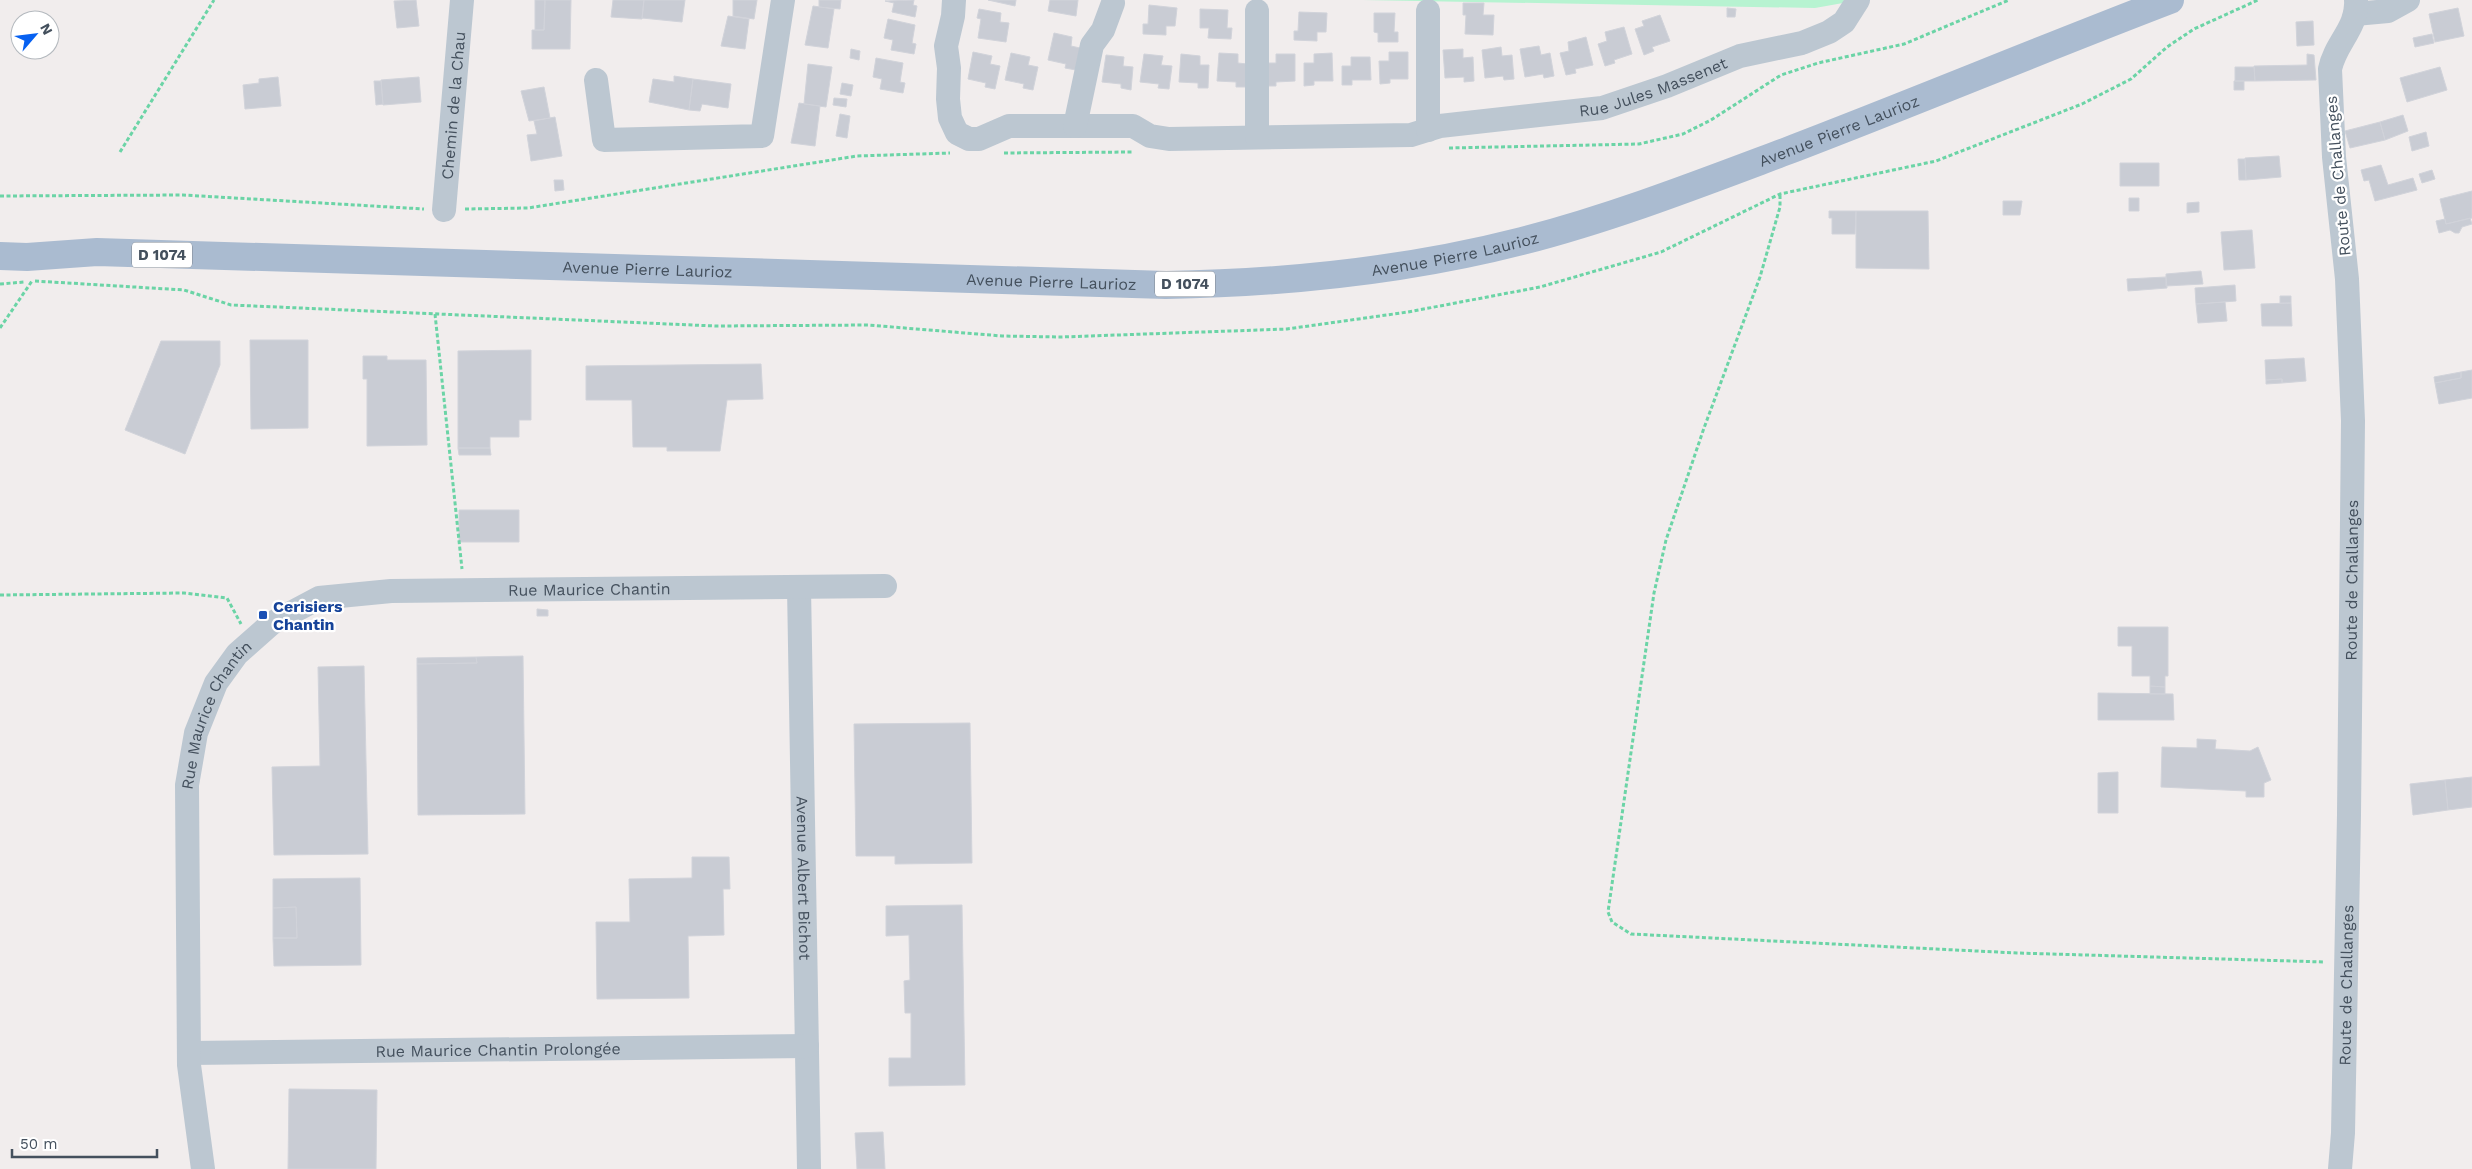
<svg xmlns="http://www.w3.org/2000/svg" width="2472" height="1169" viewBox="0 0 2472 1169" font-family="'Work Sans',sans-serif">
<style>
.green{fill:#b7f3d1}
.building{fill:#c9ccd4;stroke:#d1d3da}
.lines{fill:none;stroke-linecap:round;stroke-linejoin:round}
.path{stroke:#6bd4a6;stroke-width:3;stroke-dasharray:4 2.5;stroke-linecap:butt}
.minor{stroke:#bcc7d1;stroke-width:24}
.major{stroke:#aabbd0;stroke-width:28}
.transit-dot{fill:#1a4fb4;stroke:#fff;stroke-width:2}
.labels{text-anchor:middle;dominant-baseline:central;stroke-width:4.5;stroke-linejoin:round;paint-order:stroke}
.shield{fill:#fff;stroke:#7c848e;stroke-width:1}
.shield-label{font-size:15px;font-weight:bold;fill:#44505d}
.street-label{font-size:16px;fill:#44505d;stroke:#fff}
.transit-label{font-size:16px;font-weight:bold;fill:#164399;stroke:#fff;text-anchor:start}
</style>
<rect width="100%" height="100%" fill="#f1eded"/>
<!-- green -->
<path class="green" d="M1363,0H1844L1843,3L1815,8Z"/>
<!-- building -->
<path class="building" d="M416,0L419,26L397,28L394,1Z
M535,0H545L544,30H535Z
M545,0H571L570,49H532V30H544Z
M613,0H644L642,19L611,17Z
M644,0H685L682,22L642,18Z
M733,0H757L754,19L733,16Z
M819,0H841L840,9L819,7Z
M914,0L913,5L917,6L915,17L892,12L894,3L885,1Z
M988,0H1016L1015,6Z
M1050,0H1078L1076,16L1048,11Z
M1463,3H1484L1483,15H1494L1493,35L1465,34L1466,15H1463Z
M1149,5L1177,8L1175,26H1166V35L1143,34V24H1148Z
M813,6L834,9L828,48L805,45Z
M1727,8L1736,9L1735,17H1727Z
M2458,8L2464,36L2435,42L2429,14Z
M979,9L1001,13L1000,22L1009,23L1006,42L978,38L981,19L977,18Z
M1200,9L1228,10L1227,28H1232L1231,39L1208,38L1209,28H1200Z
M1299,12L1327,13L1326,32H1317V41L1294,40V31H1298Z
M1374,13H1395L1394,32H1398V42H1378V33L1374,32Z
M1660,15L1670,41L1652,47L1654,51L1644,55L1635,29L1644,26L1642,21Z
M728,16L749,19L745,49L721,46Z
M888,19L915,25L912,43L916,44L914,54L891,50L893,40L884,38Z
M2313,21L2314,45L2297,46L2296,22Z
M1624,27L1632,54L1614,60L1615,63L1605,66L1598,44L1607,41L1605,32Z
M1054,33L1072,37L1071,46L1080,48L1076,70L1065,68L1066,64L1048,60Z
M2432,34L2434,43L2415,47L2413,38Z
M1586,37L1593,65L1575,69L1576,73L1566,75L1560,53L1569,51L1568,42Z
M1539,46L1541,55L1550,53L1554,76L1544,78L1543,74L1525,77L1520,49Z
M1501,47L1502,56L1512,55L1514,79L1504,80L1503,76L1485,78L1482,50Z
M851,49L860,51L859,60L850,58Z
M1463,49V58L1473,57L1474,81L1464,82V77L1445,78L1443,50Z
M973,52L992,56L990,64L1000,66L995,89L985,87L986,83L968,79Z
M1389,52H1408V79H1390V83L1380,84L1379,61H1389Z
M1011,53L1030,57L1028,65L1038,67L1033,90L1023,88L1024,84L1005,80Z
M1219,53L1238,54V63L1247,64L1246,87H1236V82L1217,81Z
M1332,53L1333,81H1314V85L1304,86V63H1314V54Z
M1144,54L1163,56L1161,65L1172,66L1169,89L1158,88L1159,84L1140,82Z
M1181,54L1200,56V65H1209L1208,88H1198V83L1179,82Z
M1276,54H1295V81L1276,82V86H1267L1266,63H1276Z
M2307,54L2314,55L2316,80L2255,81L2254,66L2307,65Z
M1106,55L1124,57L1123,66L1133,67L1131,90L1121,88V84L1102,82Z
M1351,57H1370L1371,80H1352V85H1342V66H1351Z
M876,58L903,63L900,82L905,83L903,93L880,89L882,79L873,77Z
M808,64L832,67L826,107L804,104Z
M2235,67H2254L2255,81H2235Z
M2440,67L2447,90L2407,102L2400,78Z
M674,76L693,79L689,110L649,102L653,79L674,82Z
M278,77L281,106L245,109L243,85L259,83V79Z
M419,77L421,102L383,105L381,80Z
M693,79L731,84L728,108L702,104L700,111L689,110Z
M374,81H381L383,104L376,105Z
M2234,81H2244V90H2234Z
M842,83L853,85L851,96L840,94Z
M544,87L550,118L529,121L521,91Z
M834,98L847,99L846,107L833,105Z
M799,103L820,106L815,146L791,143Z
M840,114L850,116L847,138L836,136Z
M2403,115L2408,131L2385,140L2380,122Z
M555,117L562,156L531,161L527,135L537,134L534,121Z
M2380,122L2385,140L2350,148L2345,131Z
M2426,132L2429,146L2412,151L2409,137Z
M2279,156L2281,177L2246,180L2245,158Z
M2238,159H2245L2246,180H2239Z
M2120,163H2159V186H2120Z
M2381,165L2388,185L2413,178L2417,190L2375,201L2369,180L2364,181L2361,170Z
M2432,170L2435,179L2422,183L2419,174Z
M554,180H563L564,190L555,191Z
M2472,191V218L2446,224L2440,199Z
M2129,198H2139V211H2129Z
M2003,201H2022L2020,215H2003Z
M2199,202V212L2187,213V203Z
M1829,211H1856L1855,234H1832V218H1829Z
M1856,211H1928L1929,269L1856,268Z
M2470,218L2472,224L2462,227L2459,233H2455L2450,230L2439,233L2436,221L2445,219L2446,224Z
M2252,230L2255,268L2224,270L2221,232Z
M2201,271L2203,284L2166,286V274Z
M2166,277L2167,288L2128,291L2127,279Z
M2235,285L2236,301L2196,304L2195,288Z
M2280,296H2291V303H2280Z
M2225,302L2227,321L2198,323L2196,304Z
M2291,303L2292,326H2262L2261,304Z
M250,340H308V428L251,429Z
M161,341H220V365L185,454L125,430Z
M531,350V420H519V437H490V448H458V351Z
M363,356H387V360H426L427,445L367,446V379H363Z
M2304,358L2306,381L2282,383V379L2266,380L2265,360Z
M761,364L763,399L727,400L720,451H667V447H633L632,400H586V366Z
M2472,370V398L2439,404L2435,383L2461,378V372Z
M2461,372V378L2435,383L2434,377Z
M2282,379V383L2266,384V380Z
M458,448H490L491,455H459Z
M459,510H519V542H459Z
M537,609L548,610V616H537Z
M2118,627H2168V676H2165V687L2150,686V676H2132V646H2118Z
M523,656L525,814L418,815L417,664L477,663L476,657Z
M476,657L477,663L417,664V658Z
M364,666L368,854L274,855L272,767L320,766L318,667Z
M2150,686L2165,687V694H2150Z
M2098,693L2173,694L2174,720H2098Z
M970,723L972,863L895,864V856H856L854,724Z
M2197,739L2216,740L2215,749L2250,751L2258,747L2271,780L2264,783V797H2246V791L2161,787L2162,747L2197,748Z
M2118,772V813H2098V773Z
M2472,777V807L2448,810L2445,780Z
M2445,780L2448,810L2413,815L2410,784Z
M692,857H729L730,889H723L724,935L688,936L689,998L597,999L596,922H630L629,879L692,878Z
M360,878L361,965L274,966L273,938H297L296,907L273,908V879Z
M962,905L965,1085L889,1086V1058H911V1013H905L904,981L910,980L909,935L886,936V906Z
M296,907L297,938H273V908Z
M289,1089L377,1090L376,1169H288Z
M883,1132L885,1169H857L855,1133Z"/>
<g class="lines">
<!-- path -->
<path class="path" d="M1449,148L1639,144L1683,134L1711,120L1781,75L1818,63L1904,44L2009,0
M120,152L214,0
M1004,153L1132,152
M1780,195V207L1760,277L1704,428L1666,540L1654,593L1608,912L1612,922L1631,934L2017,953L2325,962
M0,196L183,195L424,209
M465,209L528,208L857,156L950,153
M35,281L184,290L231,305L715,326L868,325L1002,336L1061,337L1287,329L1408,312L1540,287L1661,252L1780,194L1936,161L2082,104L2131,79L2167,47L2194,29L2258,0
M0,284L24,282
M435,314L462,569
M0,328L32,281
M0,595L184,593L227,598L241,624"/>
<!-- minor -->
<g class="minor">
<path id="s1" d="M954,0L953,16L946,46L949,68L948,99L950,118L957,133L969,139H979L1009,126H1133L1150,136L1169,139L1411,135L1440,126L1602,108L1667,86L1740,56L1802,43L1829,32L1844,22L1858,0"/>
<path d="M1428,11V130"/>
<path d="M2355,14L2388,11L2408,0"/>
<path d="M596,80L604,140L762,136L783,0"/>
<path d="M1075,126L1092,45L1103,30L1113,3"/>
<path d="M1257,137V11"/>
<path id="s2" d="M444,210L462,0"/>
<path id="s3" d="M799,587L809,1169"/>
<path id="s4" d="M189,1053L807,1046"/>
<path id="s5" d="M203,1169L189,1065L187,785L196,733L216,683L237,654L272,623L319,598L391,591L885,586"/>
<path id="s6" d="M2340,1169L2343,1133L2349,815L2353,421L2347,279L2334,157L2330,69C2335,43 2358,28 2356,0"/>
</g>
<!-- major -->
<path class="major" id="s7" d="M0,256L27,257L97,252L1166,285C1286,283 1405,271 1522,241C1612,218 1699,184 1787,151C1915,102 2042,49 2170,0"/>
</g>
<!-- markers -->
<rect class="transit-dot" x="258" y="610" width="10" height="10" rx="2.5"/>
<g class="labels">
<!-- shield labels -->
<g class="shield">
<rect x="132" y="242.5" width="60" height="25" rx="4"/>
<rect x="1155" y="271.5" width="60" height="25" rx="4"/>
</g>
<g class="shield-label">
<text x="162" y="255">D 1074</text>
<text x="1185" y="284">D 1074</text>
</g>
<!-- street labels -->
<g class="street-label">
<text stroke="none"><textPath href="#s1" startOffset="845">Rue Jules Massenet</textPath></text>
<text stroke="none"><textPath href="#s2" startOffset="105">Chemin de la Chau</textPath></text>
<text stroke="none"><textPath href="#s7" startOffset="1862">Avenue Pierre Laurioz</textPath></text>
<text transform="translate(2338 176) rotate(-95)">Route de Challanges</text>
<text stroke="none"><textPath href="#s7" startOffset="1458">Avenue Pierre Laurioz</textPath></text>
<text stroke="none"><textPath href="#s7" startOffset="648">Avenue Pierre Laurioz</textPath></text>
<text stroke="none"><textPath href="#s7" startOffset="1052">Avenue Pierre Laurioz</textPath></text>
<text stroke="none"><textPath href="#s6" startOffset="589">Route de Challanges</textPath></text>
<text stroke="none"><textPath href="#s5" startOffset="898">Rue Maurice Chantin</textPath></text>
<text stroke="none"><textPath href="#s5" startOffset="462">Rue Maurice Chantin</textPath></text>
<text stroke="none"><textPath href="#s3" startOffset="291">Avenue Albert Bichot</textPath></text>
<text stroke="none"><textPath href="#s6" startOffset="184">Route de Challanges</textPath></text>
<text stroke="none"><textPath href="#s4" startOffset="309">Rue Maurice Chantin Prolongée</textPath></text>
</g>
<!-- transit labels -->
<g class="transit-label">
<text x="273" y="606">Cerisiers<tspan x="273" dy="18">Chantin</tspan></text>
</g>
</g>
<!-- north arrow -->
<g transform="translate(35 35) rotate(62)"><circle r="24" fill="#ffffff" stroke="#b4b9be"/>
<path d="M0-4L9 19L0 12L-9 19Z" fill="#0761f1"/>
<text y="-8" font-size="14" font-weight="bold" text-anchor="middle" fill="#44505d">N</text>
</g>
<!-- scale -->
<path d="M12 1149v8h145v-8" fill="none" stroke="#44505d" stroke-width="2.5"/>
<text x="20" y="1149" font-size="15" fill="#44505d" stroke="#ffffff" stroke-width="4" paint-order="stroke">50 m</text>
</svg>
